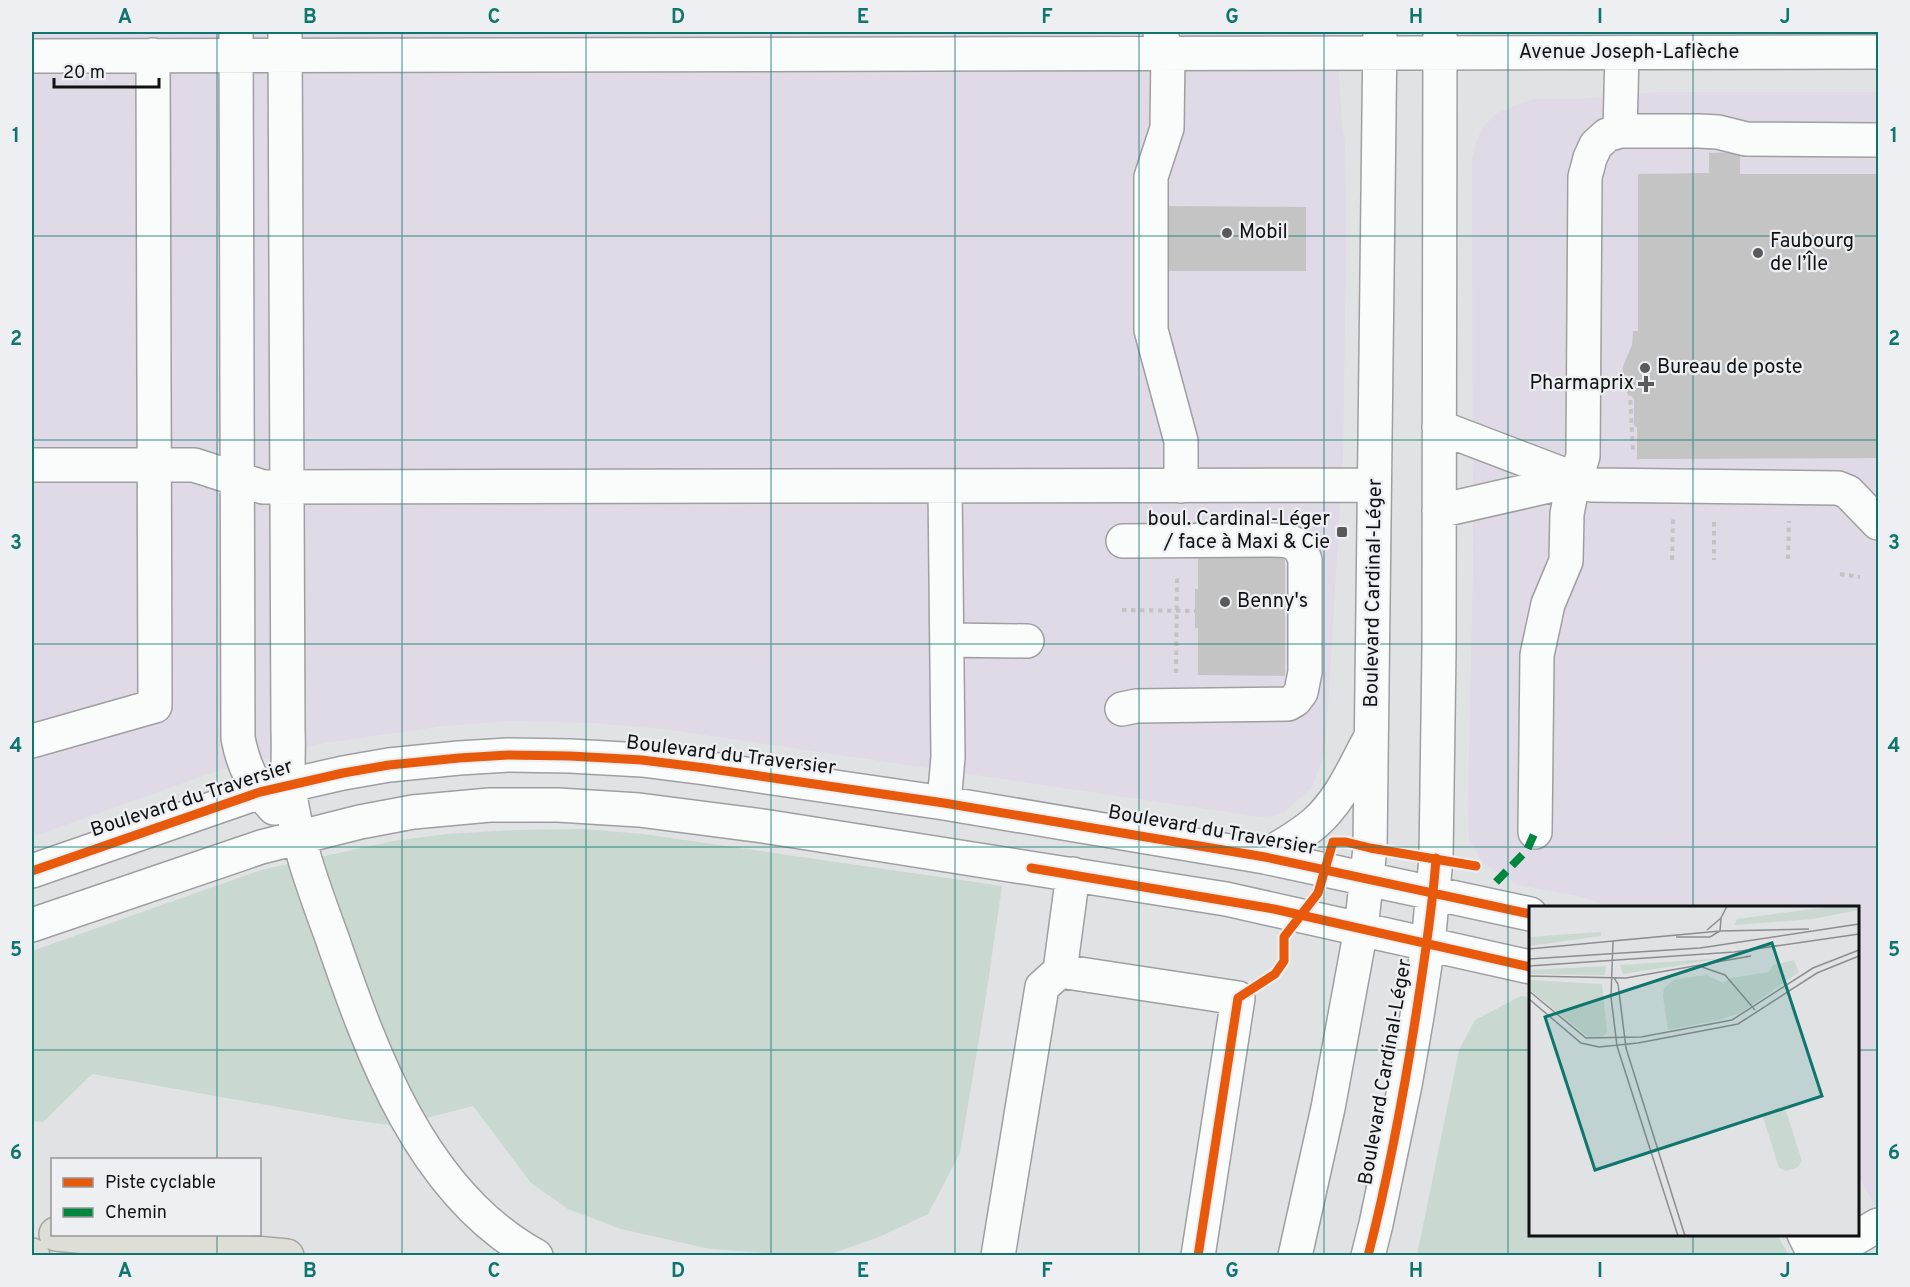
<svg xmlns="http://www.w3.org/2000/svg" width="1910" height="1287" viewBox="0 0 1910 1287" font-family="Overpass,sans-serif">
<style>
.commercial{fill:#dfdae6}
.green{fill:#c9d8d0}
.building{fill:#c4c4c5}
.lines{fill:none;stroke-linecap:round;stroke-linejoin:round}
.minor-casing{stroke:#9f9fa1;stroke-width:36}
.highway-casing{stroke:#a7a69e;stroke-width:36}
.path{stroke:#c3c3c3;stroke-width:4;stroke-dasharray:4.5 4.5;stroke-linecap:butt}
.minor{stroke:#fafbfb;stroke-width:33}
.highway{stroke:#dfded6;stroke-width:33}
.quiet{stroke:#00873e;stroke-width:8;stroke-dasharray:15 8;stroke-linecap:butt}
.cycleway-casing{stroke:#edeff3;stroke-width:13}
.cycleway{stroke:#e8590c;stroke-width:9}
.grid{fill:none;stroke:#0f766e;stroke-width:1.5;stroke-opacity:0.55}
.poi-dot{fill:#595a5c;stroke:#edeff3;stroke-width:2}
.labels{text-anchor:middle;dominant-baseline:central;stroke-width:4.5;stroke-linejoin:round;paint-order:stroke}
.street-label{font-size:20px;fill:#101112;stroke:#edeff3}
.poi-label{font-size:20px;fill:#101112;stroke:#edeff3;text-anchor:start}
.inset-road{fill:none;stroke:#8d8e90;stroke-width:1.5}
.view{fill:#0f766e;fill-opacity:0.15;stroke:#0f766e;stroke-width:3}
.inset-edge{fill:none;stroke:#101112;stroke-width:3}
.neatline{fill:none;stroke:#0f766e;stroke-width:2}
.grid-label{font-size:20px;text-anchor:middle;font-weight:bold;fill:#0f766e}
</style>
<rect width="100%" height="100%" fill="#e1e2e4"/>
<!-- commercial -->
<path class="commercial" d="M32,32H1336L1342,123L1345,142L1346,244L1343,458L1326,738L1323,757L1312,787L1285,812L1273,816L1261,817L663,729L593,723L511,721L444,726L324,743L214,772L32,837Z
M1658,92H1878V1211L1858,1175V908L1613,907L1578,896L1518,885L1483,863L1469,839L1468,804L1473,569L1472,158L1475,145L1482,128L1497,113L1533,99H1579Z"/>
<!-- green -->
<path class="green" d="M584,829L643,834L1002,886L985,1003L960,1153L928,1214L879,1237L828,1255H797L710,1249L621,1229L568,1209L531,1183L473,1106L396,1126L345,1119L92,1074L43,1122L32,1121V951L261,870L393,841L447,834L516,830Z
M1521,996L1530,997V1234L1777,1235L1789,1255H1417L1459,1050L1475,1020Z"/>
<!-- building -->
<path class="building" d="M1740,152V174H1878V458L1637,459V427L1634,426V399L1627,391L1622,378L1623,366L1632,345L1633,331H1638V174L1709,173V153Z
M1162,206L1306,207V271H1162Z
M1198,553H1285V676L1198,675V628H1195V589H1198Z"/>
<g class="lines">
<defs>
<path id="minor" d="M236,32L238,738C244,769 253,784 274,808
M285,32L288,731C289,749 287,768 289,786C295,838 314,889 332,938C372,1054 421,1193 536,1256
M1160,33L1168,53L1167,128L1151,177V330L1181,441V486
M32,56L1878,52
M1620,131L1622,53
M1439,427L1591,485L1838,488L1848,492L1878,523
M32,465H194L263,487L1374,485
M1439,511L1575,480
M947,640L1027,641
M1122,709L1136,706L1288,704L1295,700L1301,692L1305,672V560C1299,540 1288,540 1269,540L1123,541
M32,741L155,706L153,55
M944,803L948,757L945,486
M1535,832L1537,655L1548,604L1566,561L1567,514L1570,498L1583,456L1585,177L1590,158L1596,145L1607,135L1620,131H1699L1718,132L1746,139L1878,140
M1265,857C1281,846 1300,836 1315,823C1340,801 1353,770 1368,742
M32,871L260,792L343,773L389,765L459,758L508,755L570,756L642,760L705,768L944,803L1265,857L1530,914
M32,925L261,847L360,822L413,812L490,805H558L639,810L763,826L1226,899L1530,967
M1060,971L1073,874
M1804,1234L1815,1256
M998,1256L1042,987L1060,971L1238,998L1198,1256
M1295,1256L1328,1108L1361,929L1370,848L1380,32
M1368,1256L1376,1224L1405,1085L1417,1016L1428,945L1436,858L1439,650L1440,33
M1825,1256L1878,1225"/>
<path id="highway" d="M56,1234L287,1256
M32,1255L33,1256"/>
</defs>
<!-- minor casing -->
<use href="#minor" class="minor-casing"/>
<!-- highway casing -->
<use href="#highway" class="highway-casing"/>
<!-- path -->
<path class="path" d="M1619,378H1622L1630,394L1633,452
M1714,522V560
M1788,559L1789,521
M1672,560L1673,519
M1840,574L1860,577
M1122,610L1195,611
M1176,673L1177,575"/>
<!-- minor -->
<use href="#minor" class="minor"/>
<!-- highway -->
<use href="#highway" class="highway"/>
<!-- quiet -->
<path class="quiet" d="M1496,882L1527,850L1535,832"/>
<defs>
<path id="cycleway" d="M1031,868L1274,909L1530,967
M32,871L260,792L343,773L389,765L459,758L508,755L570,756L642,760L705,768L944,803L1265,857L1530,914
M1198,1256L1238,998L1275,974L1284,961V937L1318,893L1333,842H1346L1370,848L1476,866
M1368,1256C1390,1170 1406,1082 1419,995C1426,949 1433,904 1436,858"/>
</defs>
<!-- cycleway casing -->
<use href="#cycleway" class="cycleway-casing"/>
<!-- cycleway -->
<use href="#cycleway" class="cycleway"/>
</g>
<!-- grid -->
<path class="grid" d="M217,32V1160M402,32V1256M586,32V1256M771,32V1256M955,32V1256M1139,32V1256M1324,32V1256M1508,32V1256M1693,32V908M32,236H1878M32,440H1878M32,644H1878M32,847H1878M32,1050H1530M1858,1050H1878M217,1234V1256M1693,1234V1256"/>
<!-- markers -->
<g class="poi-dot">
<circle cx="1227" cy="233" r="6"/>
<circle cx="1758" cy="253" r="6"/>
<circle cx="1645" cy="368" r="6"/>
<path d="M1643 375h6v6h6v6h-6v6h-6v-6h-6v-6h6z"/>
<rect x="1336" y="526" width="12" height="12" rx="3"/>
<circle cx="1225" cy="602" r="6"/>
</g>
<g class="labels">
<!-- street labels -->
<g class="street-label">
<text x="1629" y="53">Avenue Joseph-Laflèche</text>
<text transform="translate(1374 593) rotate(-89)">Boulevard Cardinal-Léger</text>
<text transform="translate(731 756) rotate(7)">Boulevard du Traversier</text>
<text transform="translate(192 799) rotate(-18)">Boulevard du Traversier</text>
<text transform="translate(1212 831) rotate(10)">Boulevard du Traversier</text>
<text transform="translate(1386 1072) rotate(-80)">Boulevard Cardinal-Léger</text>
</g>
<!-- poi labels -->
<g class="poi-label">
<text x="1239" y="233">Mobil</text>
<text x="1770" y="242">Faubourg<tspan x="1770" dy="23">de l’Île</tspan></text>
<text x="1657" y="368">Bureau de poste</text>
<text x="1634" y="384" text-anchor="end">Pharmaprix</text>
<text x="1330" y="520" text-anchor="end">boul. Cardinal-Léger<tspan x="1330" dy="23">/ face à Maxi &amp; Cie</tspan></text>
<text x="1237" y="602">Benny's</text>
</g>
</g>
<!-- overview -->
<g transform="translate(1529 906)">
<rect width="330" height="330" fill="#e1e2e4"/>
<path d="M306,0H330V4L284,13L205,19L208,13ZM72,26V30L0,40V31ZM197,52L94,68L91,59ZM265,54L270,66L213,106L191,114L139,124L134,90L135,82L146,73L178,69L194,77L202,72L240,66L244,59ZM77,60L76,69L0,68V64ZM0,74L73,78L78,126L73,131H59L0,83ZM250,201L257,205L273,255L269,261L257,265L250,262L234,211Z" fill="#c9d8d0"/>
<path class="inset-road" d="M178,24L192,12L198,0M191,25L280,23M147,31H181L191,25L192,12M0,43L84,35M0,53L171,42L330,18M0,60L205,46L330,28M173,61L196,69L226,104M0,70L97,72L222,50M85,72L89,78L97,142L156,330M0,85L57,132L112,131L203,114L284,62L330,44M0,93L52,137L70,141L109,137L209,118L288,67L330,50M149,330L88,140L82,91L84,35L191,25"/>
<path class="view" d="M243,37L293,190L66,264L16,111Z"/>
<rect width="330" height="330" class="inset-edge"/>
</g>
<!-- border -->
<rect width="1910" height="1287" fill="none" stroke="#edeff3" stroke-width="66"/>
<!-- legend -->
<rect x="51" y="1158" width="210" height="78" fill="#edeff3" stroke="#959699" stroke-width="1.5"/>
<rect x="63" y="1178" width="30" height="9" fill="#e8590c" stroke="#959699" stroke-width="1.5"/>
<text x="105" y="1188" font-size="18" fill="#101112">Piste cyclable</text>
<rect x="63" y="1208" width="30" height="9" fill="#00873e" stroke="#959699" stroke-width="1.5"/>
<text x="105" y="1218" font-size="18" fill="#101112">Chemin</text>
<!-- scale -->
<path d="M54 78v9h105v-9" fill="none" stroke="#101112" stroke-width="3"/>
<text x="63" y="78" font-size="18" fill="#101112" stroke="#edeff3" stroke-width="4.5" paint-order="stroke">20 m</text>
<rect x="33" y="33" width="1844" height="1221" class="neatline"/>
<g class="grid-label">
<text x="125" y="23">A</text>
<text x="310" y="23">B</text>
<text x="494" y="23">C</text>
<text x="678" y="23">D</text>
<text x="863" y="23">E</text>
<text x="1047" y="23">F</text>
<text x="1232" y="23">G</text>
<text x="1416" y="23">H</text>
<text x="1600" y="23">I</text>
<text x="1785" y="23">J</text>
<text x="16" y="142">1</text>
<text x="1894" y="142">1</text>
<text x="16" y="345">2</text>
<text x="1894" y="345">2</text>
<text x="16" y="549">3</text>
<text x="1894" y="549">3</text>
<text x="16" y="752">4</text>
<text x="1894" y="752">4</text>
<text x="16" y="956">5</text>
<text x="1894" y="956">5</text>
<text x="16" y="1159">6</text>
<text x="1894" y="1159">6</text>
<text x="125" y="1277">A</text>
<text x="310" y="1277">B</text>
<text x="494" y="1277">C</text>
<text x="678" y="1277">D</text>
<text x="863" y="1277">E</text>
<text x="1047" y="1277">F</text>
<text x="1232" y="1277">G</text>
<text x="1416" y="1277">H</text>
<text x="1600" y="1277">I</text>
<text x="1785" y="1277">J</text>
</g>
</svg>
